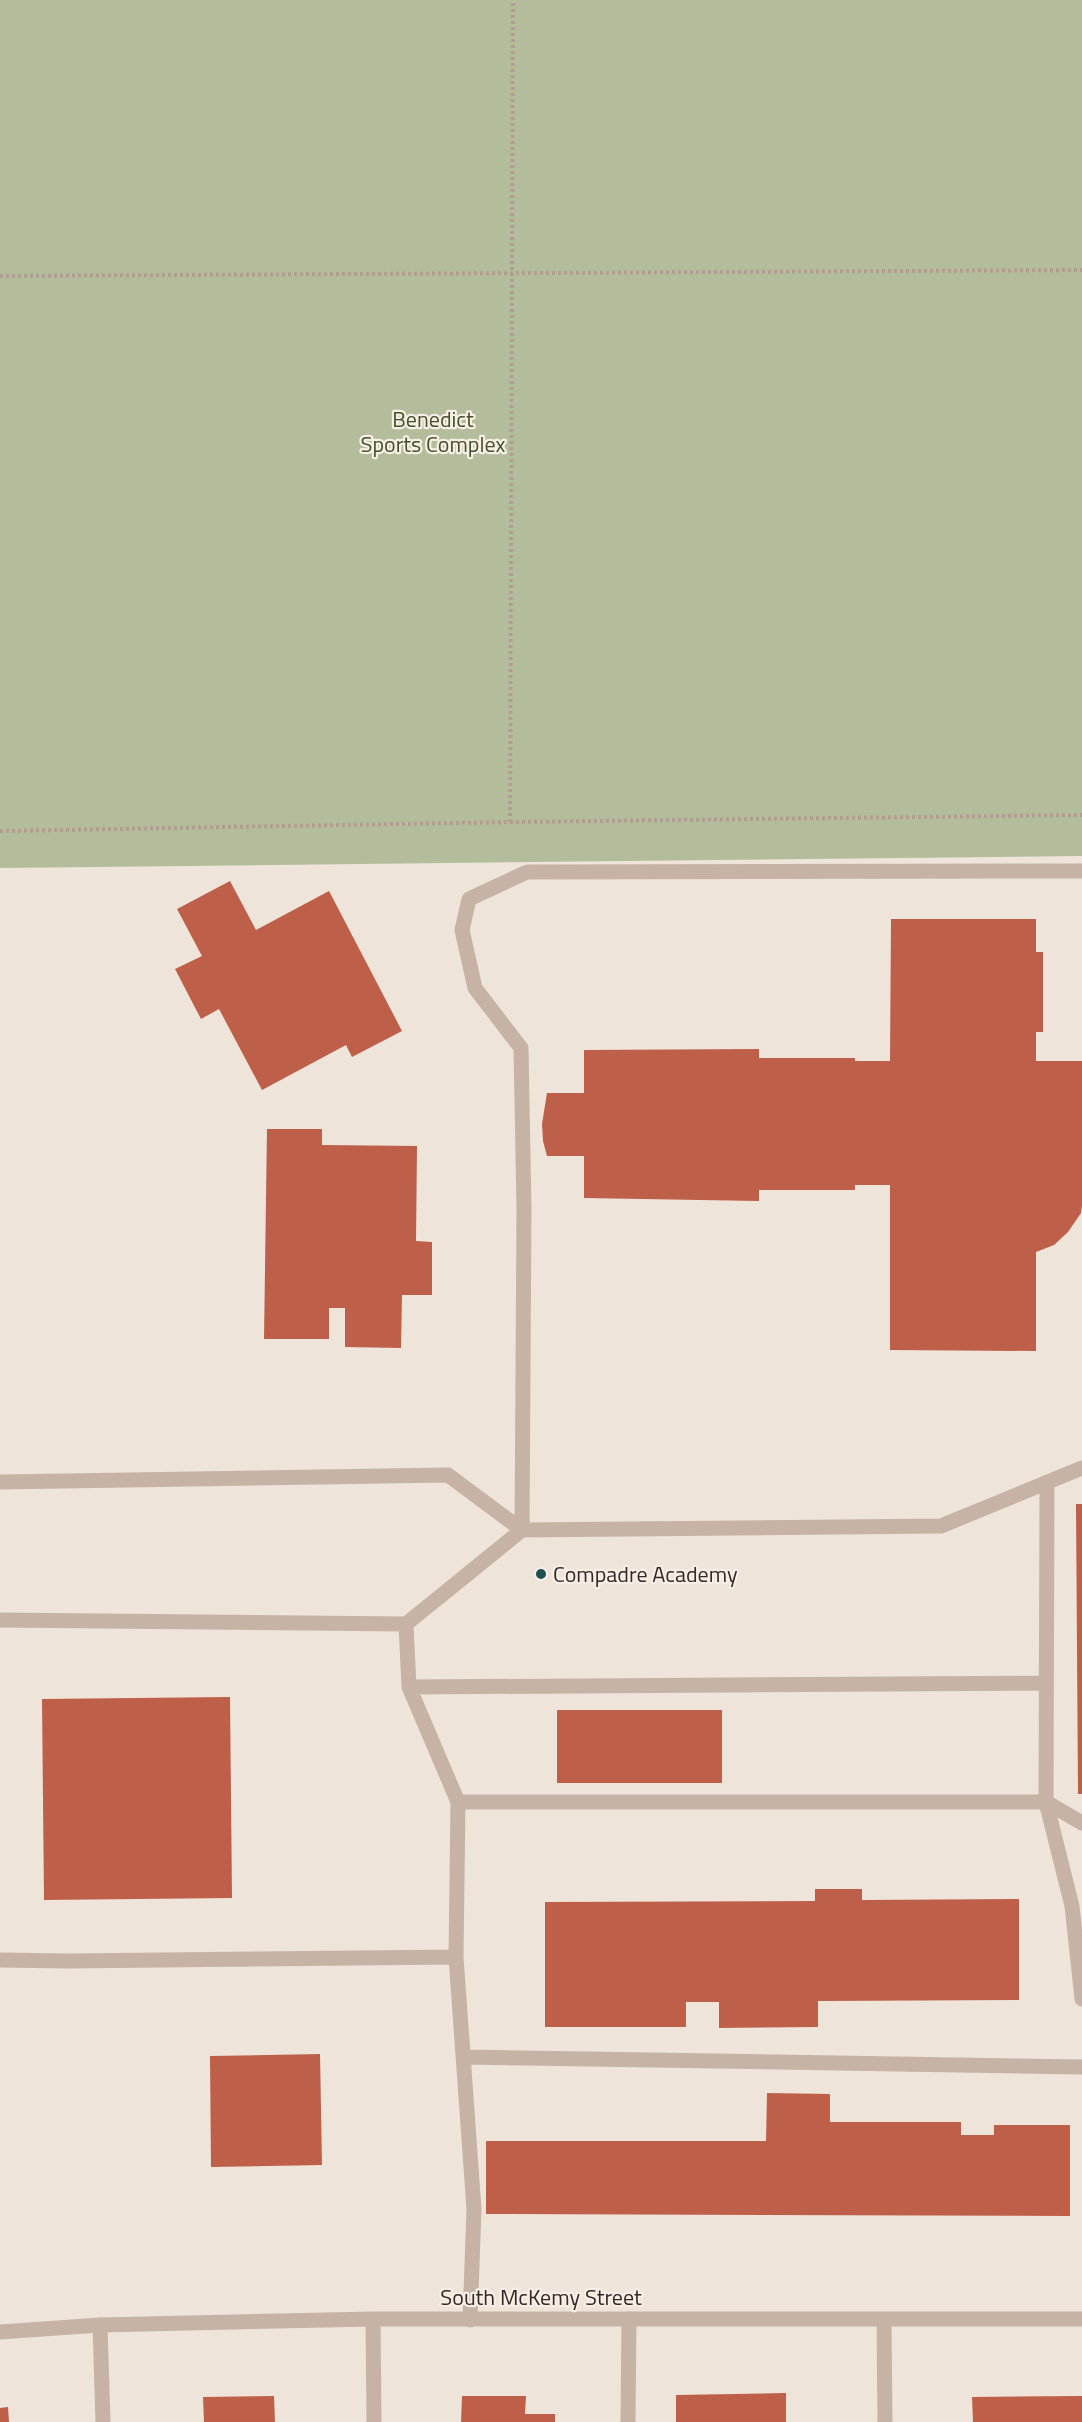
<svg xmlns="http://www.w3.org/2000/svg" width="1082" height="2422" viewBox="0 0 1082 2422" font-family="'Titillium Web',sans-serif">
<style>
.green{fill:#b3bd9b}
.building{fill:#bd5f49}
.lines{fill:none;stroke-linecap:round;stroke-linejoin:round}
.path{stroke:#b29d91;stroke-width:4;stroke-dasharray:3 3;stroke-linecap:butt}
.service{stroke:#c6b3a6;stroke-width:15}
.minor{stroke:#c6b3a6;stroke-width:15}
.poi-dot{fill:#1f5152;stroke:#f7eee5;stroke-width:2}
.labels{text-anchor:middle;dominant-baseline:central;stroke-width:4.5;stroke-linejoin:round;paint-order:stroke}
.park-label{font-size:22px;fill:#45502c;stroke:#f7eee5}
.poi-label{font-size:22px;fill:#332a27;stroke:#f7eee5;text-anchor:start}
.street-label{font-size:22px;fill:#332a27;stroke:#f7eee5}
</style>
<rect width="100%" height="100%" fill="#efe4da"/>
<!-- green -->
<path class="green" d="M0,0H1082V856L0,868Z"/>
<!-- building -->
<path class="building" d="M230,881L256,930L329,891L402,1031L352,1057L346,1045L262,1090L219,1009L201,1019L175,969L202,956L177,909Z
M891,919H1036V952H1043V1032H1036V1061H1082V1205L1081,1213L1068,1232L1054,1245L1036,1252V1351L890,1350V1185H855V1190H759V1201L584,1198V1156H547L543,1141L542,1124L547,1093H584V1050L759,1049V1058H855V1061H890Z
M267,1129H322V1145L417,1146L416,1241L432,1242V1295H402L401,1348L345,1347V1308H329V1339H264Z
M1076,1504H1082V1794H1078Z
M230,1697L232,1898L44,1900L42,1699Z
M557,1710H722V1783H557Z
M815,1889H862V1900L1019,1899V2000L818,2001V2027L719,2028V2002H686V2027H545V1902L815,1901Z
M320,2054L322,2165L211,2167L210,2056Z
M767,2093L830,2094V2122H961V2135H994V2125H1070V2216L486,2214V2141H766Z
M786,2393V2422H676V2395Z
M274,2396L275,2422H204L203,2397Z
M462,2396H526L525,2414H555V2422H461Z
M1082,2396V2422H973L972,2397Z
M8,2407L9,2422H0V2408Z"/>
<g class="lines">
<!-- path -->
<path class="path" d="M0,276L1082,270
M510,822L1082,815
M0,831L510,822L513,0"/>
<!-- service -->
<path class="service" d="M0,1482L448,1475L522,1530L941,1526L1082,1468
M1047,1482L1046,1802L1072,1906L1082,1999
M0,1620L406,1624L409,1687L458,1802
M406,1624L522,1530L524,1209L521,1048L475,988L462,930L469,899L527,872L1082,871
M409,1687L1046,1683
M456,1957L474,2209L470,2320
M0,1960L68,1961L456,1957L458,1802H1046L1082,1823
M464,2057L1082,2067
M100,2325L103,2422
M628,2422L629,2319"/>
<!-- minor -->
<path class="minor" d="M373,2319L374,2422
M884,2320L885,2422
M0,2332L100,2325L373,2319H1082"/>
</g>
<!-- markers -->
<circle class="poi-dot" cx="541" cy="1574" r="6"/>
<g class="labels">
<!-- park labels -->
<g class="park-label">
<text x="433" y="419">Benedict<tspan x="433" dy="25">Sports Complex</tspan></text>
</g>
<!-- poi labels -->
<g class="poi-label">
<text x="553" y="1574">Compadre Academy</text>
</g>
<!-- street labels -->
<g class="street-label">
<text x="541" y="2297">South McKemy Street</text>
</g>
</g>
</svg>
